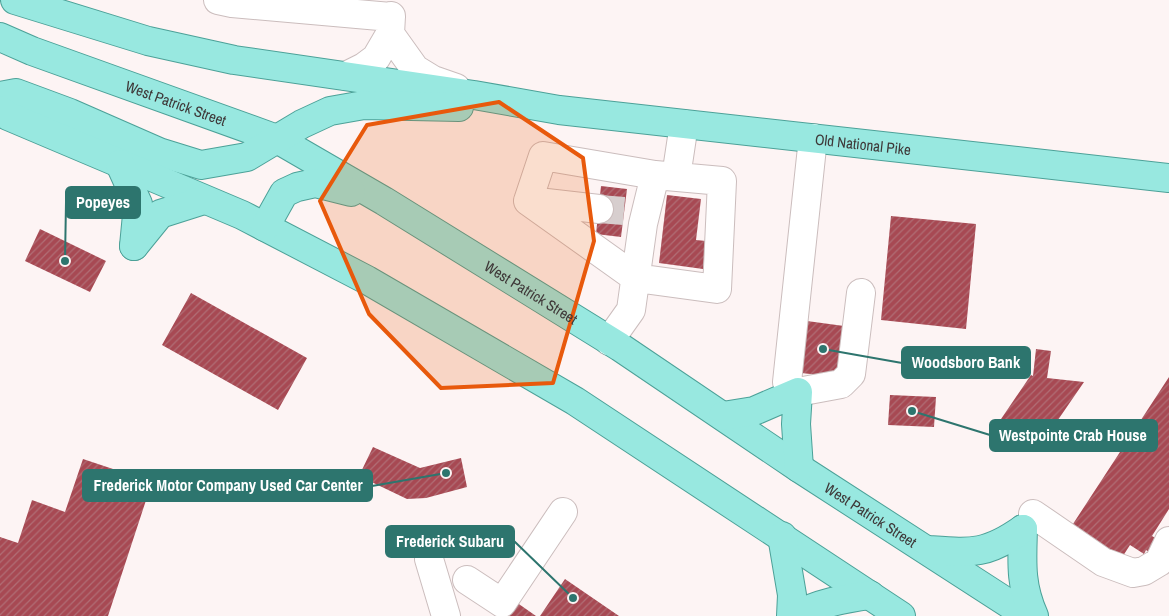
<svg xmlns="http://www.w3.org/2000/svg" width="1169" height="616" viewBox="0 0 1169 616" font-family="'Archivo Narrow',sans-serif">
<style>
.building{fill:url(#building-hatch)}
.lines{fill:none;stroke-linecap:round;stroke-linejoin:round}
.minor-tunnel{stroke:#d7cece;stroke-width:28;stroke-dasharray:28 14;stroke-linecap:butt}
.minor-casing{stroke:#cbbdbd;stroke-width:30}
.major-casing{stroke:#4ca198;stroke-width:30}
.minor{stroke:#fff;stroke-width:28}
.major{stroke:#98e8e0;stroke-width:28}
.marked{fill:#e8590c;fill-opacity:0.2;stroke:#e8590c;stroke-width:4;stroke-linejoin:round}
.labels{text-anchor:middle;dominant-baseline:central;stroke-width:5;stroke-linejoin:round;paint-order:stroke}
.street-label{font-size:15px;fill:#3e3838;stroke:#fdf4f4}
.leader{fill:none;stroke:#2d756e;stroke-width:2}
.callout-dot{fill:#2d756e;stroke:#fdf4f4;stroke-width:2}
.callout{fill:#2d756e;stroke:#2d756e;stroke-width:2}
.callout-label{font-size:16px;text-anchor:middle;font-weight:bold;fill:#fff}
</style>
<defs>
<pattern id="building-hatch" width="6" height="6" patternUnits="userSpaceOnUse" patternTransform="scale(1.25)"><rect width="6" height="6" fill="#a74953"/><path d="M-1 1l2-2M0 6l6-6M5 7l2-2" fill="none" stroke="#b06e75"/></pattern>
</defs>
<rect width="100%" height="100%" fill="#fdf4f4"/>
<!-- building -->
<path class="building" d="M601,186L627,189L621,237L596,234Z
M667,195L701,199L696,240L706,241L703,269L659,263Z
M891,216L976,224L966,329L881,320Z
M40,229L106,261L90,292L25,261Z
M191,293L307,358L278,410L162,345Z
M807,321L844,326L839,377L801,373Z
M1036,349L1051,351L1047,378L1084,382L1038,449L999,422L1031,375L1033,376Z
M1169,377V509L1152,536L1160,541L1152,554L1146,550L1144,554L1130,545L1121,559L1071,527Z
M890,395L936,397L934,427L888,425Z
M373,447L420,468L461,458L467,487L426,498L407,499L359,476Z
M83,459L152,482L108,616H0V537L18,543L32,500L65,512Z
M565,579L619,616H540Z
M516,602L536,616H507Z"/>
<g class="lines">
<!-- minor-tunnel -->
<path class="minor-tunnel" d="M599,209L624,211"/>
<defs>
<path id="minor" d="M218,0L232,3L391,17
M390,34L415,69L433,80L456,88
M346,76L364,67L376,58L390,34L391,16
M813,138L787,382L798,392L841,384L851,374L861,293
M676,177L684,124
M528,201L636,278L717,289L722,181L655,175L643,224L631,310L609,341
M528,201L543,156L655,175
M529,201L599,209
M1033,514L1103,562L1133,573L1144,571L1159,562L1169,541
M429,559L446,616
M467,580L502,603L563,512"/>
<g id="major">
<path id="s1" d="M15,0L148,41L234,60L474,95L559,110L1169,178"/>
<path id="s2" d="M0,37L32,51L277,139L384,201L620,347L799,468L1028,616"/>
<path d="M0,96L16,93L70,113L159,152L201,165L247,157L302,124L330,111L364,105L459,107"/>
<path d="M0,110L8,116L242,215L367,280L575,401L901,616"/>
<path d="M120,164L138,204L134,246"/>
<path d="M265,227L284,193L297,187L315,183L351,192"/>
<path d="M134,246L160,214L204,200"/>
<path d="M723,416L754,411L798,392L796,424L799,468"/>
<path d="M1023,529C1022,562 1020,585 1034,616"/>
<path d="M782,536L792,595L791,616"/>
<path d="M928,550C972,553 986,555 1023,529"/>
<path d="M795,616C819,603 843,599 870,595"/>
</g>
</defs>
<!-- minor casing -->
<use href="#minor" class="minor-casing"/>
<!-- major casing -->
<use href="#major" class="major-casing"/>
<!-- minor -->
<use href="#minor" class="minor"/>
<!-- major -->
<use href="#major" class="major"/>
</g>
<!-- marked area -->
<path class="marked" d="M499,102L583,158L594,241L553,383L441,388L369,314L320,201L367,125Z"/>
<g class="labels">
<!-- street labels -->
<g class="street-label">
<text stroke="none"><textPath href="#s2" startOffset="188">West Patrick Street</textPath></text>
<text stroke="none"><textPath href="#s1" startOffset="862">Old National Pike</textPath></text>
<text stroke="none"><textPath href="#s2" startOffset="592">West Patrick Street</textPath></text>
<text stroke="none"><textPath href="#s2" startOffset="998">West Patrick Street</textPath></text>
</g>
</g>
<!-- callouts -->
<path class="leader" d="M65 261L66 202M823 349L902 363M912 411L990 435M446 473L372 486M573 598L514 541"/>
<g class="callout-dot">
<circle cx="65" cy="261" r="5"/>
<circle cx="823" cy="349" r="5"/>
<circle cx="912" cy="411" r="5"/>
<circle cx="446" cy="473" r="5"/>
<circle cx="573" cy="598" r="5"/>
</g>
<g class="callout">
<rect x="66" y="187" width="74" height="31" rx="5"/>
<rect x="902" y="347" width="128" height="31" rx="5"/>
<rect x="990" y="420" width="167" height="31" rx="5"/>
<rect x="83" y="470" width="289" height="31" rx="5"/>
<rect x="386" y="526" width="128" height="31" rx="5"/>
</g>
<g class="callout-label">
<text x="103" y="208">Popeyes</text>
<text x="966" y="368">Woodsboro Bank</text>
<text x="1073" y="441">Westpointe Crab House</text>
<text x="228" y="491">Frederick Motor Company Used Car Center</text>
<text x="450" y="547">Frederick Subaru</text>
</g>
</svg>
